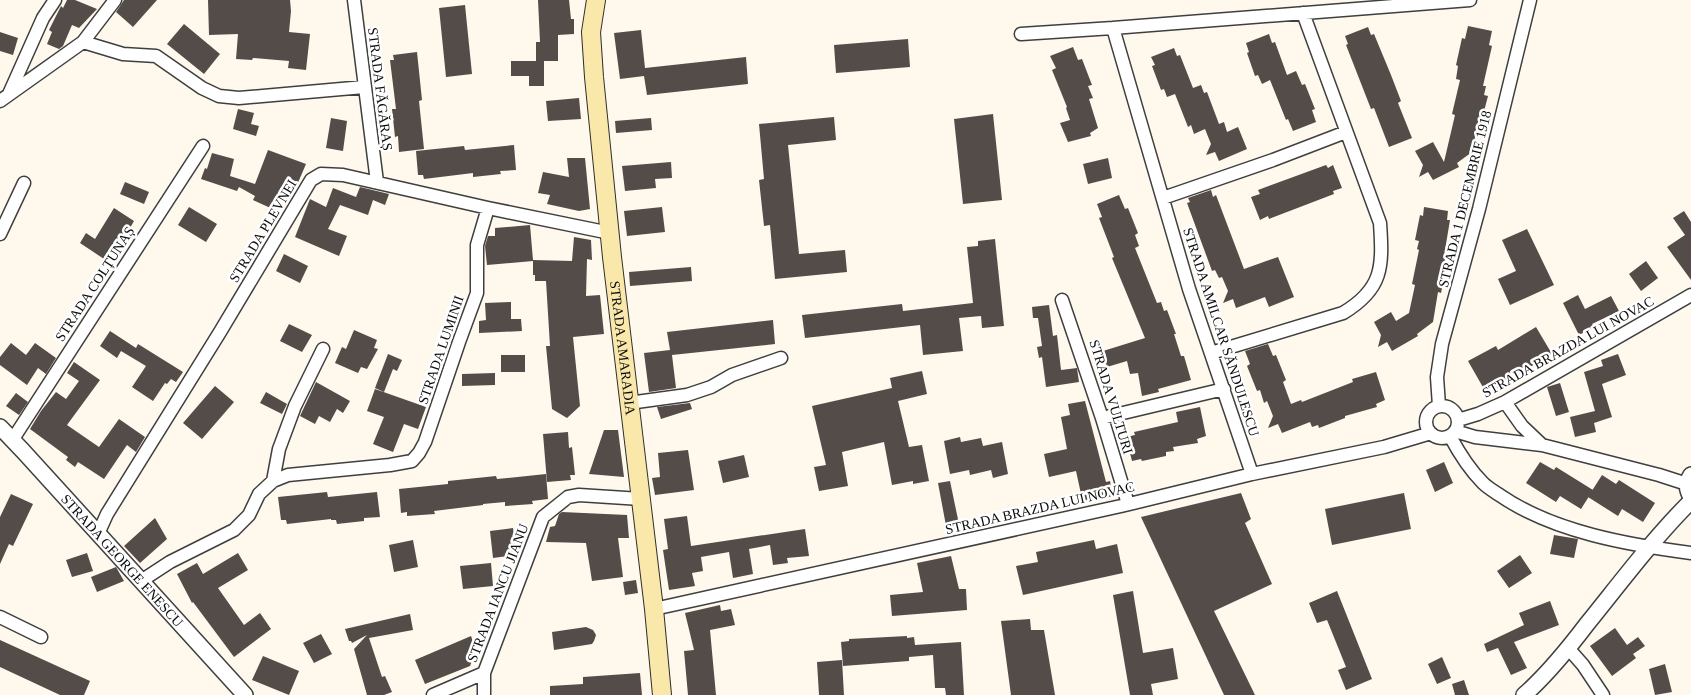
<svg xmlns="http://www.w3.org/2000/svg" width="1691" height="695" viewBox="0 0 1691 695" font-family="'Times New Roman',serif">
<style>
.building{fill:#544c49}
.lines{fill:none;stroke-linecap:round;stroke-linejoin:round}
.minor-casing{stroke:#3f3f3f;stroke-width:15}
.tertiary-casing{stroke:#3f3f3f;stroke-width:18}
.secondary-casing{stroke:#2e2e2e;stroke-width:20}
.minor{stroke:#fff;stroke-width:12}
.tertiary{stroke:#fff;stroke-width:15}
.secondary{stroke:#fae8ab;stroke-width:18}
.labels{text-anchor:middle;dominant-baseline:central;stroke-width:5;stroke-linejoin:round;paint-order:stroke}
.street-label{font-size:14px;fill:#0c0c0c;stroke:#fff}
</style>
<rect width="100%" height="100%" fill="#fef8ed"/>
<!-- building -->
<path class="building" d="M67,0H75L97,9L79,28L72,25L63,46L59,49L47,44L52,32L49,30L61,6L63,8Z
M124,0H157L133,27L116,12Z
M208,0H290L291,11L289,32L310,34L306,70L288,68L289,61L253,58L252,60L236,59L238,34L209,35Z
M538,0H569L571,19H574V34L558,35V61H536V42H540Z
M465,5L472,74L446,77L439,8Z
M184,24L220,54L204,74L167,44Z
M1468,26L1492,31L1489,45L1492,46L1483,86H1486L1484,95L1488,96L1481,123L1478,122L1472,152L1457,163L1459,167L1433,180L1428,172L1419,177L1423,165L1415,151L1433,142L1444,162L1455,115L1452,114L1460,80L1456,79L1458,66L1456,65L1462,38L1465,39Z
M1368,27L1371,35L1374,34L1391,75L1401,101L1398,103L1412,138L1389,147L1374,108L1371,109L1346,45L1348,44L1345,36Z
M641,30L645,68L746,57L748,84L647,95L644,76L620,79L614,33Z
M0,32L18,38L13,55L0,51Z
M1269,34L1272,43L1275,42L1287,75L1296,71L1302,85L1305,84L1315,109L1312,110L1316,122L1293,131L1288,119L1286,120L1270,80L1262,84L1258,75L1255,76L1247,53L1249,52L1246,43Z
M908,39L910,67L836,73L834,45Z
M1073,47L1078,60L1082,59L1092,85L1088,86L1093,98L1089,99L1098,128L1090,133L1091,136L1068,142L1060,123L1070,120L1066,108L1067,107L1052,70L1056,68L1050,56Z
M1174,48L1177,56L1180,55L1193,88L1201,85L1204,93L1207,92L1219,124L1224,122L1227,132L1238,127L1247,149L1219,161L1215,152L1206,155L1211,144L1205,129L1194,134L1191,125L1188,127L1175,94L1167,97L1164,89L1161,90L1152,66L1155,65L1151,57Z
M417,52L422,100L419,101L424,149L399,152L398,136L395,137L392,109H396L390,60H394L393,55Z
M511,61H544V86H529V76H511Z
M579,98L581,119L548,121L546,101Z
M238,109L254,113L251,124L259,126L256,136L233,129Z
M993,114L1002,200L963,204L954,119Z
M834,117L836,140L788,145L799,254L845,250L847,272L775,279L770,225L764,226L759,180L764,179L759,124Z
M331,118L347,121L343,151L326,148Z
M651,118L652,130L616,133L615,121Z
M514,145L516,170L500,171L501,174L473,177V173L424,179L423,175H418L416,151L464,146L465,150Z
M268,150L306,164L294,192L287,189L277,211L253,200L255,196L239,187L237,191L201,179L205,168L207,169L212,153L234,159L230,176L255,184Z
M567,158H585L590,209L579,211L547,204L550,195L538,193L543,172L569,177Z
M1108,158L1112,178L1088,184L1083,164Z
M671,162L672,178L655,179L656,188L625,191L622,166Z
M1326,165L1328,168L1333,165L1342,188L1333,191L1334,194L1269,219L1268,216L1260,220L1251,197L1260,194L1258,190Z
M125,182L149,192L144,204L120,194Z
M360,187L389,194L385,205L373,200L368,215L340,205L328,229L347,236L339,256L295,237L310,199L326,207L333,188L356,197Z
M1211,190L1213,197L1216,195L1244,269L1278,257L1294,297L1269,307L1265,297L1236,308L1233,299L1223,303L1228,291L1222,277L1219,278L1215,270L1212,271L1187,203L1190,202L1188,198Z
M1119,195L1125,209L1128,208L1138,233L1135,235L1139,246L1135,248L1157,303L1161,302L1164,311L1167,310L1176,334H1174L1181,356H1184L1191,380L1158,389L1159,392L1142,396L1138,373L1130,374L1127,361L1107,367L1103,351L1145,338L1112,258L1114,257L1099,218L1102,217L1097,204Z
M189,207L217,224L206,242L178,225Z
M662,207L665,232L627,236L624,211Z
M1424,207L1448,211L1447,220H1450L1444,256H1446L1444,265L1447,266L1441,293L1438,292L1433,322L1417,334L1418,336L1392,351L1387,342L1378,347L1381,335L1374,322L1391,312L1396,321L1409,313L1415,285L1412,284L1419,250L1417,249L1419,241L1415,240L1420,215L1423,216Z
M114,208L134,221L130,228L134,230L126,244L119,239L104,259L80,243L86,233L95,239Z
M1684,211L1691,222V280L1667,247L1685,235L1673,218Z
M530,225L533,260L572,261L574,237L591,240L592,260L587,259L586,296L600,295L604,334L573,337L580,406L567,418L552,409L546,346H550L546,281H535V275H533V261L487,265L485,246L488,236H495V228Z
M1527,229L1554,285L1510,305L1498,279L1516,271L1502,240Z
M995,239L1004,326L982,328L981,316L959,318L963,351L923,355L920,325L805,338L802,315L902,304L903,311L973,303L967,247L978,246V241Z
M284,254L308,266L300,283L276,271Z
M1646,261L1658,278L1641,291L1629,274Z
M691,267L692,281L630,286L629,272Z
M1578,295L1585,309L1611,296L1619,311L1592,324L1594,327L1579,335L1563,303Z
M511,302V319H521L522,331L479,333V321L486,320L485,303Z
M1049,305L1053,336L1057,335L1061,370L1077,368L1079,382L1046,387L1042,357L1039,358L1037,347L1042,346L1038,318H1033L1032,307Z
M773,320L775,344L672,355L676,388L649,392L644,353L670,350L667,332Z
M289,324L312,335L302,352L280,341Z
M1536,327L1552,354L1530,367L1533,371L1488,396L1468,361L1496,346L1498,350Z
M354,330L377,340L374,348L378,349L367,369L361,367L358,373L335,363L342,347L346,349Z
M110,331L136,348L138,344L183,372L176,382L171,379L167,384L165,383L153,401L132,387L146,366L121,351L117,358L100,346Z
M11,343L26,355L35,343L56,358L46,374L38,368L27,385L0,365V357Z
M1268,344L1273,356L1276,355L1286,380L1283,382L1291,404L1301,400L1302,402L1353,382L1352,379L1376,372L1385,400L1376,404L1377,407L1345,416V418L1319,428L1318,425L1312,427L1310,422L1282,433L1278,424L1268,428L1273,416L1267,401L1264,403L1260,390L1257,391L1247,366L1250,364L1245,351Z
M388,354L402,360L397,371L393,369L384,392L375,388Z
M1618,354L1626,375L1602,384L1612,417L1594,423L1596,432L1575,437L1570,417L1595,411L1584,372L1603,366L1601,360Z
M501,355H525V372H501Z
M74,362L100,380L67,425L99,447L119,419L145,437L136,452L127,445L104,479L78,462L75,467L66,460L68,457L30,429L41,411L56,392L66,399L79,381L67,373Z
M922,371L927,394L898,401L909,447L922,445L929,481L913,484V481L892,485L884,442L842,452L848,486L819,491L814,467L826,465L812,406L892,388L890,378Z
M495,373V385L462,386V374Z
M316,382L350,401L343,413L337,409L330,422L319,416L315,424L300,416Z
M1560,383L1569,412L1556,416L1547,387Z
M215,386L234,402L202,439L183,423Z
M375,389L426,407L418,429L404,424L393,452L373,444L384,417L367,411Z
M266,392L287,404L282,414L260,403Z
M16,393L28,402L19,415L6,406Z
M1085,401L1106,482L1110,481L1113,496L1083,503L1076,471L1049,477L1044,454L1067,449L1061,417L1070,415L1068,404Z
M690,403L692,409L661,419L657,407Z
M1200,407L1206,436L1197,439L1198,443L1173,447L1174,451L1166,452V456L1142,461L1141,459L1132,461L1126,437L1135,435L1134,432L1178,422L1176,412Z
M604,430H618L624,477L589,474Z
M568,432L569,448L572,447L575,475H570L571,480L547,482L543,434Z
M960,437L961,442L981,438L983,446L1002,442L1008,474L993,478L991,470L970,475L969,470L950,474L944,441Z
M688,450L694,490L655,495L652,478L660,477L658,453Z
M744,455L749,477L723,483L718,461Z
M1444,462L1453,483L1435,492L1426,470Z
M1540,462L1554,470L1556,467L1593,490L1581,509L1560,496L1556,502L1526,483Z
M546,474L548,499L532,501L533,504L505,506V502L483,504V505L434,511L435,514L407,516V512L401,513L399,489L448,484V481L496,476L497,479Z
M1602,475L1616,484L1619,480L1655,503L1643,522L1622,509L1618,516L1588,497Z
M950,481L960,529L947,531L938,483Z
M327,492L328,497L377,492L380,517L364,518V521L337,524L336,520H331V519L287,524L286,520H281L278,497Z
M1241,493L1251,519L1245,523L1272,584L1214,611L1255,695H1224L1141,517Z
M1404,493L1411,529L1332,545L1325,509Z
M11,494L33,504L13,546L9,544L0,564V517Z
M562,512L627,515L629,538H618L623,577L592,581L586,543L546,542L550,527L555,526L559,514Z
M687,516L691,546L805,529L809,556L787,558L788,563L773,565L770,545L749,549L753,574L733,578L729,552L701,557L703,571L692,573L695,586L669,590L663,550L668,549L664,519Z
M155,518L167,539L140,563L124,546Z
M513,528L516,555L493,558L490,531Z
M1554,535L1578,539L1574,558L1550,554Z
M413,540L418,567L394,572L389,545Z
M1094,540L1096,549L1117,544L1123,573L1023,595L1016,566L1038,562L1036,552Z
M87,553L93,571L72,577L66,560Z
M238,553L248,570L218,588L244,625L260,613L271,629L234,657L193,602L192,603L177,574L197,563L203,574Z
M1520,555L1532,573L1509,588L1497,571Z
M951,556L959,589H966L967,610L892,616L890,595L923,592L917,563Z
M491,563L493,586L463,589L460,566Z
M116,567L124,581L97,592L91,577Z
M636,580L638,593L625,595L623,582Z
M1133,591L1143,653L1173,648L1178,679L1151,684L1153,695H1130L1113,595Z
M1337,591L1372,679L1346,690L1338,670L1346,667L1327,620L1317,623L1309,603Z
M1550,601L1559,625L1514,642L1527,668L1511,675L1498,648L1487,652L1484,644L1524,625L1519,613Z
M720,605L721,611L731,609L735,625L710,630L716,695H688L684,651L694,650L685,613Z
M410,614L413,630L369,638L382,677L385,676L392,692L384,695H367L354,649L367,635L352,643L351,641H349L345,629Z
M1030,619L1031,630H1044L1055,695H1011L1001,621Z
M586,627L593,630L596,635L594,641L592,644L554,650L552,632Z
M1615,628L1627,645L1638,637L1645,646L1633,654L1636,658L1612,676L1590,646Z
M321,634L332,654L314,663L303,643Z
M471,636L476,651L470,666L425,684L415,660Z
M907,636V638L914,637L915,645L961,642L964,695H946L945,688H935L933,655L909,657V661L843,666L841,642L849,641V639Z
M0,640L90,681L84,695H60L0,667Z
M263,656L299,671L289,695L252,680Z
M1442,657L1451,678L1437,684L1428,664Z
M842,660L844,695H819L817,662Z
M1665,664L1672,692L1655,695L1649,669Z
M640,673L642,695H550V686L583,684V677Z
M1464,680L1469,695H1455L1452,684Z"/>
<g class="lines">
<defs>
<path id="minor" d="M354,0L377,182
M1113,28L1470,0
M1021,34L1113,28L1189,289L1252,474
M83,42L123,54L156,56L202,88L219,96L239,98L364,87
M9,94L43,18L55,0
M0,101L83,42L115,0
M1163,198L1273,160L1346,132
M0,234L24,183
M1062,300L1102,418L1128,504
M1211,353L1343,313C1383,289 1383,267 1380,223L1303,13
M1505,402L1522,426L1542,445
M629,403L687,395L711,387L732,375L781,358
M1439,406L1437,377L1442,344L1479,209L1530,0
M1426 422a16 16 0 1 1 32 0a16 16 0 1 1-32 0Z
M1102,418L1224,389
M1458,420L1478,414L1505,402L1691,295
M1455,431L1475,437L1542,445L1659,475L1687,484
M1450,436C1459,453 1469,469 1483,483C1488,488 1495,492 1501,496C1554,532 1629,545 1691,553
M13,439L203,146
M273,481L279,449L295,406L323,349
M98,534L107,514L220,332L311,180L321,174L343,175L488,208L610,233
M141,581L170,562L234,530L249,515L259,494L273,481L288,475L390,465L412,461L419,453L425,442L459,342L477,293V245L488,208
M654,609L1121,506L1252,474L1384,447L1431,433
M0,617L41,637
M1568,648L1583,665L1603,695
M433,695L484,673
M484,695V673L543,517L568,497L579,495L641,499"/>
<g id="tertiary">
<path id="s1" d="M0,427L23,451L245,695"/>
<path d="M1691,475C1686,483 1686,489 1691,497"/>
<path d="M1524,695C1548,674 1568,649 1587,624C1621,582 1653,539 1691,501"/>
</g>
<g id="secondary">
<path id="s2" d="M596,0L591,32L594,77L612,257L654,609L662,695"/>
</g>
</defs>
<!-- minor casing -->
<use href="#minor" class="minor-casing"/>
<!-- tertiary casing -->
<use href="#tertiary" class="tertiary-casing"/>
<!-- secondary casing -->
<use href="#secondary" class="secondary-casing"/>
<!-- minor -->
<use href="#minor" class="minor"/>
<!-- tertiary -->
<use href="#tertiary" class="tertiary"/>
<!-- secondary -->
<use href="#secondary" class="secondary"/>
</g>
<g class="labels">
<!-- street labels -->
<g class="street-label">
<text transform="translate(380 89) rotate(83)">STRADA FĂGĂRAȘ</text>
<text transform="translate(1465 199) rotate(-76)">STRADA 1 DECEMBRIE 1918</text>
<text transform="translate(263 231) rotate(-59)">STRADA PLEVNEI</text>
<text transform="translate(95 284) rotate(-57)">STRADA COLȚUNAȘ</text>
<text transform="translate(1221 332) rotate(72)">STRADA AMILCAR SĂNDULESCU</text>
<text transform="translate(1568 347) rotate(-29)">STRADA BRAZDA LUI NOVAC</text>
<text stroke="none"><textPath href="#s2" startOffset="350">STRADA AMARADIA</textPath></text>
<text transform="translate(441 350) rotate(-71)">STRADA LUMINII</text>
<text transform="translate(1111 397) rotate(73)">STRADA VULTURI</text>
<text transform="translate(1040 508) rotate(-13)">STRADA BRAZDA LUI NOVAC</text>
<text stroke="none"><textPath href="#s1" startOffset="181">STRADA GEORGE ENESCU</textPath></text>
<text transform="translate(498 593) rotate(-69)">STRADA IANCU JIANU</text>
</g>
</g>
</svg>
